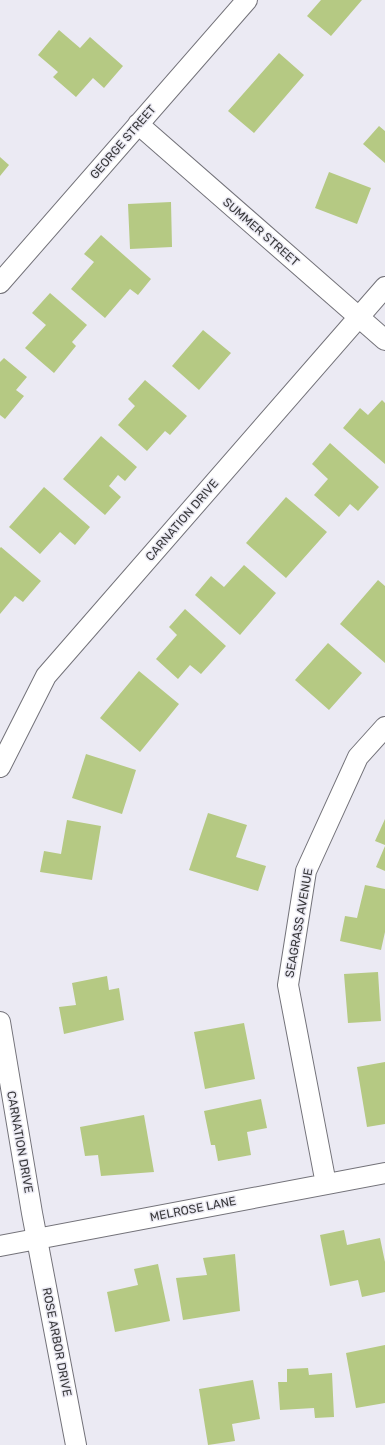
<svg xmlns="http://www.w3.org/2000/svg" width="385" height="1445" viewBox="0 0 385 1445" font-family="Rubik,sans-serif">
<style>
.building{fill:#b5c983}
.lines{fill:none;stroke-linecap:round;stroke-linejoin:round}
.street-casing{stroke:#737279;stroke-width:22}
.street{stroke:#fff;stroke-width:20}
.labels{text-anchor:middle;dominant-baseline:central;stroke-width:3;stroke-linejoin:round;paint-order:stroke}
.street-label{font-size:12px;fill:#3a3a3d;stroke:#ebeaf3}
</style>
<rect width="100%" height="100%" fill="#ebeaf3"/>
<!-- building -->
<path class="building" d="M321,0H362L331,36L307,16Z
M59,30L80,48L90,37L123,66L104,88L93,78L76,97L53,77L58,72L38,55Z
M279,53L304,75L254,133L228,111Z
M379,126L385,131V163L363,144Z
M0,157L9,165L0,176Z
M329,172L371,188L357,224L315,208Z
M171,202L172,247L130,249L128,204Z
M101,235L151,279L138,295L130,289L105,318L71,289L94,262L84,254Z
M50,293L87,325L72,342L76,346L54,373L25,348L46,325L32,313Z
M203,330L231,353L199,390L172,366Z
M4,358L27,377L16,390L24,396L5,419L0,415V362Z
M145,380L187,416L170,435L165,431L147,451L118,425L135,406L128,399Z
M382,400L385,403V464L343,428L360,408L368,415Z
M101,436L137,467L125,481L118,475L109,486L121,497L105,515L63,479Z
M330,443L379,487L358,511L350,504L339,517L314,495L328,479L312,464Z
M44,487L90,527L75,545L60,532L40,554L9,527Z
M286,497L327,532L286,578L246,543Z
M1,547L41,581L23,602L15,596L0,614V548Z
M244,565L276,593L240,635L195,595L211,576L224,587Z
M378,580L385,586V663L340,624Z
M185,609L226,646L201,674L190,665L178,679L156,659L177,635L169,627Z
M328,643L362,673L329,710L295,680Z
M139,671L179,704L140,752L100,718Z
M86,754L136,770L122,814L72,798Z
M208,813L247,825L236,857L266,866L258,891L189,870Z
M385,819V845L375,841Z
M67,820L101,826L92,880L40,872L44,851L61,854Z
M385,846V871L376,867Z
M365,885L385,889V932L381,950L340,941L345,916L357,918Z
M378,972L381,1021L348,1023L344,974Z
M107,976L109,990L119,988L124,1020L64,1034L59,1007L76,1005L72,983Z
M244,1023L255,1079L205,1089L194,1032Z
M385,1062V1124L367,1127L357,1067Z
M261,1099L267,1128L247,1132L251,1155L218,1161L215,1145H211L204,1111Z
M144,1115L154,1172L101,1176L98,1155L85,1156L80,1127Z
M344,1230L347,1245L380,1238L385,1262V1292L362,1297L358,1280L330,1286L320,1235Z
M235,1254L240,1311L183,1320L176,1278L207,1275L203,1258Z
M158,1264L170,1321L115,1332L107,1292L138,1285L134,1269Z
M385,1345V1403L356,1408L346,1353Z
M308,1368L309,1375L332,1373L334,1417L315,1418L314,1408L280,1410L278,1382H287V1369Z
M253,1380L260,1419L232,1424L235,1441L208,1445L199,1389Z"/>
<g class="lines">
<defs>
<path id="street" d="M138,124L385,340
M0,283L247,0
M0,767L46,676L385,287
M0,1022L32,1213L76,1445
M326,1184L288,985L306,871L358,757L385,727
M0,1246L385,1173"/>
</defs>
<!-- street casing -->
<use href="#street" class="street-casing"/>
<!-- street -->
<use href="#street" class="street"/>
</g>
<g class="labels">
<!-- street labels -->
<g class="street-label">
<text transform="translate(123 142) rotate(-49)">GEORGE STREET</text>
<text transform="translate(261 232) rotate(41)">SUMMER STREET</text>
<text transform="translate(182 520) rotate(-49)">CARNATION DRIVE</text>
<text transform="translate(299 923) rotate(-80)">SEAGRASS AVENUE</text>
<text transform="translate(20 1142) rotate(80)">CARNATION DRIVE</text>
<text transform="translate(193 1209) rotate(-11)">MELROSE LANE</text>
<text transform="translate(57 1342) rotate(79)">ROSE ARBOR DRIVE</text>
</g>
</g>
</svg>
